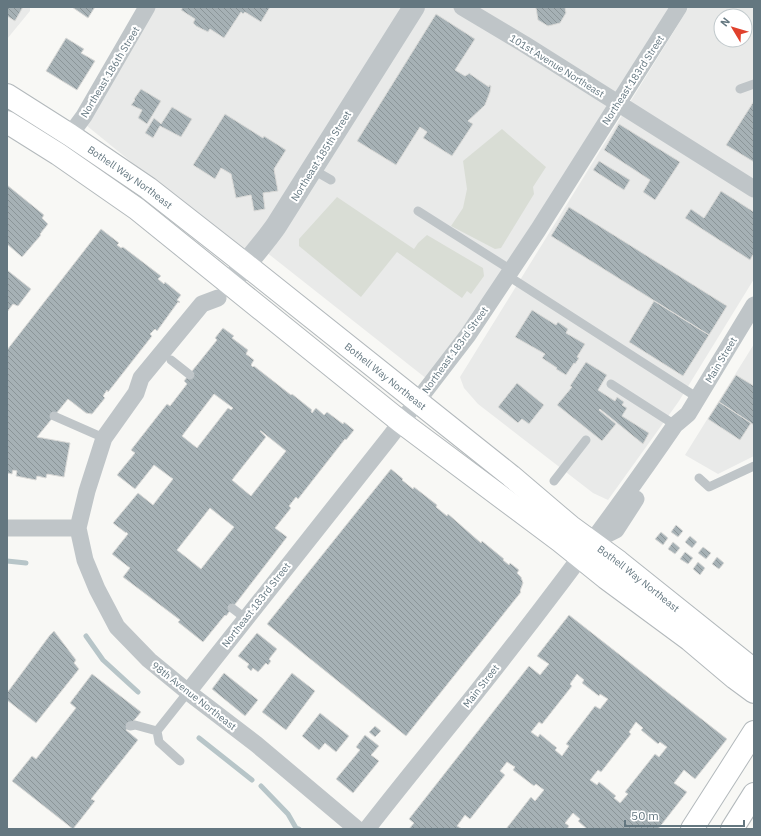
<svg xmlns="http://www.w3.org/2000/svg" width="761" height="836" viewBox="0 0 761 836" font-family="'IBM Plex Sans',sans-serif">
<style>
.built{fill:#e9eae9;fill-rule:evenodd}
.green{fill:#d9ddd5}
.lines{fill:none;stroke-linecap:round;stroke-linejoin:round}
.stream{stroke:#b7c5c8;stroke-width:5}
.building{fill:url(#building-back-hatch);stroke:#dadad8;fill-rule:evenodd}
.primary-casing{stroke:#b3b9bc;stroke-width:24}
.service{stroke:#bfc5c8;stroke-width:9}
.minor{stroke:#bfc5c8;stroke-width:17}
.tertiary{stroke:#bfc5c8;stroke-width:22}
.primary{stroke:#fff;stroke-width:22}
.labels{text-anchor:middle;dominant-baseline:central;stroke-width:4;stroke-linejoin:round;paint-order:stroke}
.street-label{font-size:10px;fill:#647780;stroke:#fff}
</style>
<defs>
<pattern id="building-back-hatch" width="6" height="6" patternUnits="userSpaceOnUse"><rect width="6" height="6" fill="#a6b1b5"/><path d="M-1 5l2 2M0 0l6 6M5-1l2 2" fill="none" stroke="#8b9598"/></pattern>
</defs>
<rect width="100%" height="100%" fill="#f8f8f5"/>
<!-- built -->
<path class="built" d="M7,7H30V11L7,39Z
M147,7H679L432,383L261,248L248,257L81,121Z
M689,7H754V279L679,401L608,500L593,493L478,404L464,388L460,377ZM721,16H745V40H721Z
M754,344V456L718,474L685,455Z"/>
<!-- green -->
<path class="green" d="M502,129L546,167L533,187L534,194L501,248L495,249L451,226L463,208L467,189L463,161Z
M337,197L414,249L418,243L427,235L483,268L484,276L471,294L467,291L462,298L397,252L361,297L299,246V239Z"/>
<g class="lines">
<!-- stream -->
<path class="stream" d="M7,561L26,563
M86,636L103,660L138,692
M199,738L252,780
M261,786L288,814L296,828L299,829"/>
</g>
<!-- building -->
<path class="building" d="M7,7H23L15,21L7,16Z
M72,7H95L88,18Z
M183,7H270L261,22L245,12L243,14L241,12L224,38L210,29L208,32L196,26L193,23L195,19L181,10Z
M534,7H565L566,13L560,23L548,26L538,20L536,8Z
M436,14L475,39L455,70L465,76L470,73V74L489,87V85L491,86L490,92L485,105L468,121L473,124L452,156L423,138L427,132L420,127L396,165L357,141Z
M66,38L84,49L81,53L95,61L77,90L46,71Z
M141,89L161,101L147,124L138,118L142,110L131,105L135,100L134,99Z
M754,101V162L726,145Z
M172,107L192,119L181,137L160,126L153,138L145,133L154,118L161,124Z
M225,114L263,138L264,136L286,150L274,169L278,191L263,193L265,209L254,211L251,195L236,198L231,174L221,168L215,179L193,165Z
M619,124L680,162L655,200L643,192L650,180L604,150Z
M599,161L630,180L624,190L593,170Z
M7,185L44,215L42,218L48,224L40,234L41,235L22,257L7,244Z
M721,191L754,212V253L750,260L685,218L691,209L704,218Z
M569,207L727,306L709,335L551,236Z
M101,229L119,243L117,245L121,248L123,247L161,276L158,279L164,284L165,282L181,295L177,300L180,302L179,303L178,302L157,331L155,329L150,334L152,336L108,392L107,390L103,396L105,398L92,414L86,413L68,399L37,437L70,443L64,477L47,474L46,478L37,476L36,480L16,476L17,471L13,470L12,474L7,473V350Z
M7,270L31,289L18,306L13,304L7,312Z
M654,301L709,335L683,376L629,342Z
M532,310L556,325L558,322L568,329L566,333L585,344L577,357L579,358L575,364L574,363L566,375L556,369L557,368L542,358L545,354L515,337Z
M223,328L234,336L232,338L248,350L246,354L254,360L251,365L253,367L254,366L291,395L292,394L312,410L311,411L312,413L316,408L324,415L327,412L343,424L344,422L354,430L346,440L345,439L298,499L296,497L289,506L291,508L275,528L287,537L226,616L225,615L203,642L178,622L180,620L123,577L130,568L112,554L128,534L126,532V533L113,523L138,493L153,505L173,479L154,465L135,489L117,475L135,453L131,450L167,404L170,406L187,384L184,381L217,340L215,338ZM214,394L233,408L231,410L228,408L197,448L182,436ZM260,431H261L286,451L251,496L232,480L266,437ZM210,508L234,527L201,569L177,550Z
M586,362L607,375L598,390L615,401L617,397L624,402L622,405L627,408L622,416L649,433L643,444L600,409L599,410L616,424L602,441L557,405L572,387L570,386Z
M736,375L754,386V425L719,402Z
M517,383L544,405L529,424L522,419L518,423L498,407Z
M719,402L751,423L740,440L708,419Z
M391,469L403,479L402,480L413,489L414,487L437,505L436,507L447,516L448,514L481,543L482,541L504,559L503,560L509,565L510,563L519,570L517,573L521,577L523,583L520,591L521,592L406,736L267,624Z
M676,525L683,531L678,537L671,532Z
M661,532L668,538L663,545L655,539Z
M690,536L697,542L692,548L685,542Z
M673,542L680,548L675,554L668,549Z
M703,547L711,553L706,559L698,553Z
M685,552L693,558L688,564L680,559Z
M717,557L724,563L719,569L712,564Z
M698,562L705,568L700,575L693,569Z
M569,615L727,739L695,779L684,770L674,783L687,792L658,829H587L578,821L580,819L573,813L565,823L569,826L567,829H506L531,797L535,801L544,790L536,784L534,786L513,770L515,767L507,762L500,771L505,775L470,819L465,815L457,826L462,829H409L414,823L409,819L529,666L540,675L549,664L537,656ZM577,674L584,680L582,683L599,696L600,694L608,699L600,709L595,706L566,744L569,746L562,756L555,750L557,748L540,734L538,737L531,732L539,722L542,724L572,686L570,684ZM636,722L643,728L641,730L658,744L660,742L667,747L659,757L655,754L625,792L628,794L620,803L614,798L616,796L599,782L597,785L590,780L598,770L601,772L631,734L629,732Z
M54,631L76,660L74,663L79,669L36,723L7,700V693L50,635Z
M257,633L277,649L269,659L271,661L268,665L266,663L258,672L253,668L251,671L247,667L249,664L238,656Z
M224,673L258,700L245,716L212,689Z
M292,673L315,691L286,730L262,712Z
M92,674L141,712L126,730L138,740L91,799L95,801L73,829L12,781L32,756L36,759L76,708L70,703Z
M320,713L349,736L336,752L325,743L319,750L302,736Z
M375,726L381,731L375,737L369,732Z
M365,735L379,746L371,755L379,761L353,793L336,779L360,750L356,747Z"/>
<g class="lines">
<defs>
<g id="primary">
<path id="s1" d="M7,95L70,135L148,188L245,264L511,476L571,527L619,562L754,670"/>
<path d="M7,122L58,154L137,209L401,422L560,541L606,578L690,640L735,678L754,692"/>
<path d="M692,829L754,732"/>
<path d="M732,829L754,794"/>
</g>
</defs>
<!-- primary casing -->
<use href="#primary" class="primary-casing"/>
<!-- service -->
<path class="service" d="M740,89L754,84
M312,169L331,180
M418,211L511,270
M508,276L698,398
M171,360L190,375
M611,384L675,425
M54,416L104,438
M699,478L709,487L754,466
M554,481L586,440
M232,608L245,618
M130,726L135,725L157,731
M180,761L159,742L157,731L188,692"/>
<!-- minor -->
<path class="minor" d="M462,7L524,44L754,189
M70,135L84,116L147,7
M218,298L202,304L141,378L136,393L104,438L87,491L78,528L85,560L97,589L117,627L149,660L188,692L256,744L357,829
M7,528H78
M594,541L616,530L636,499
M188,692L389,438L468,335L538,230L679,7
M367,829C402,784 439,739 475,694C544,607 612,517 675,425L688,414L754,305"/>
<!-- tertiary -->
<path class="tertiary" d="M230,284C245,264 262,246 276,226L414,7"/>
<!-- primary -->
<use href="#primary" class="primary"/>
</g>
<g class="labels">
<!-- street labels -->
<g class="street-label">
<text transform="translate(557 66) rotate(32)">101st Avenue Northeast</text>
<text transform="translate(110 72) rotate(-59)">Northeast 186th Street</text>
<text transform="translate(633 80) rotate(-57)">Northeast 183rd Street</text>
<text transform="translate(321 156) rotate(-58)">Northeast 185th Street</text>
<text stroke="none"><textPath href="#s1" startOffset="148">Bothell Way Northeast</textPath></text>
<text transform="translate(455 350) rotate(-54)">Northeast 183rd Street</text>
<text transform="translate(721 360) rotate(-59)">Main Street</text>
<text stroke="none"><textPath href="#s1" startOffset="472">Bothell Way Northeast</textPath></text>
<text stroke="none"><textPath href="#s1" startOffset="796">Bothell Way Northeast</textPath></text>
<text transform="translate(256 605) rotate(-52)">Northeast 183rd Street</text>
<text transform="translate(481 686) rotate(-52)">Main Street</text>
<text transform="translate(194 696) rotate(38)">98th Avenue Northeast</text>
</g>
</g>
<!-- border -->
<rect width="761" height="836" fill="none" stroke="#647780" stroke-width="16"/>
<!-- north arrow -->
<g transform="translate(733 28) rotate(308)"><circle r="19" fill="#ffffff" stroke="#c1c9cc"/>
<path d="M0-3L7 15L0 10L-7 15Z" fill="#e0412d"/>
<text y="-6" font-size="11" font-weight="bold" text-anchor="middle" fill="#647780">N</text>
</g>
<!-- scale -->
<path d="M625 820v6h119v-6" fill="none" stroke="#647780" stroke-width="2"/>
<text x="631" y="820" font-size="12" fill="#647780" stroke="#ffffff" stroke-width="3" paint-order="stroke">50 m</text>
</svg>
